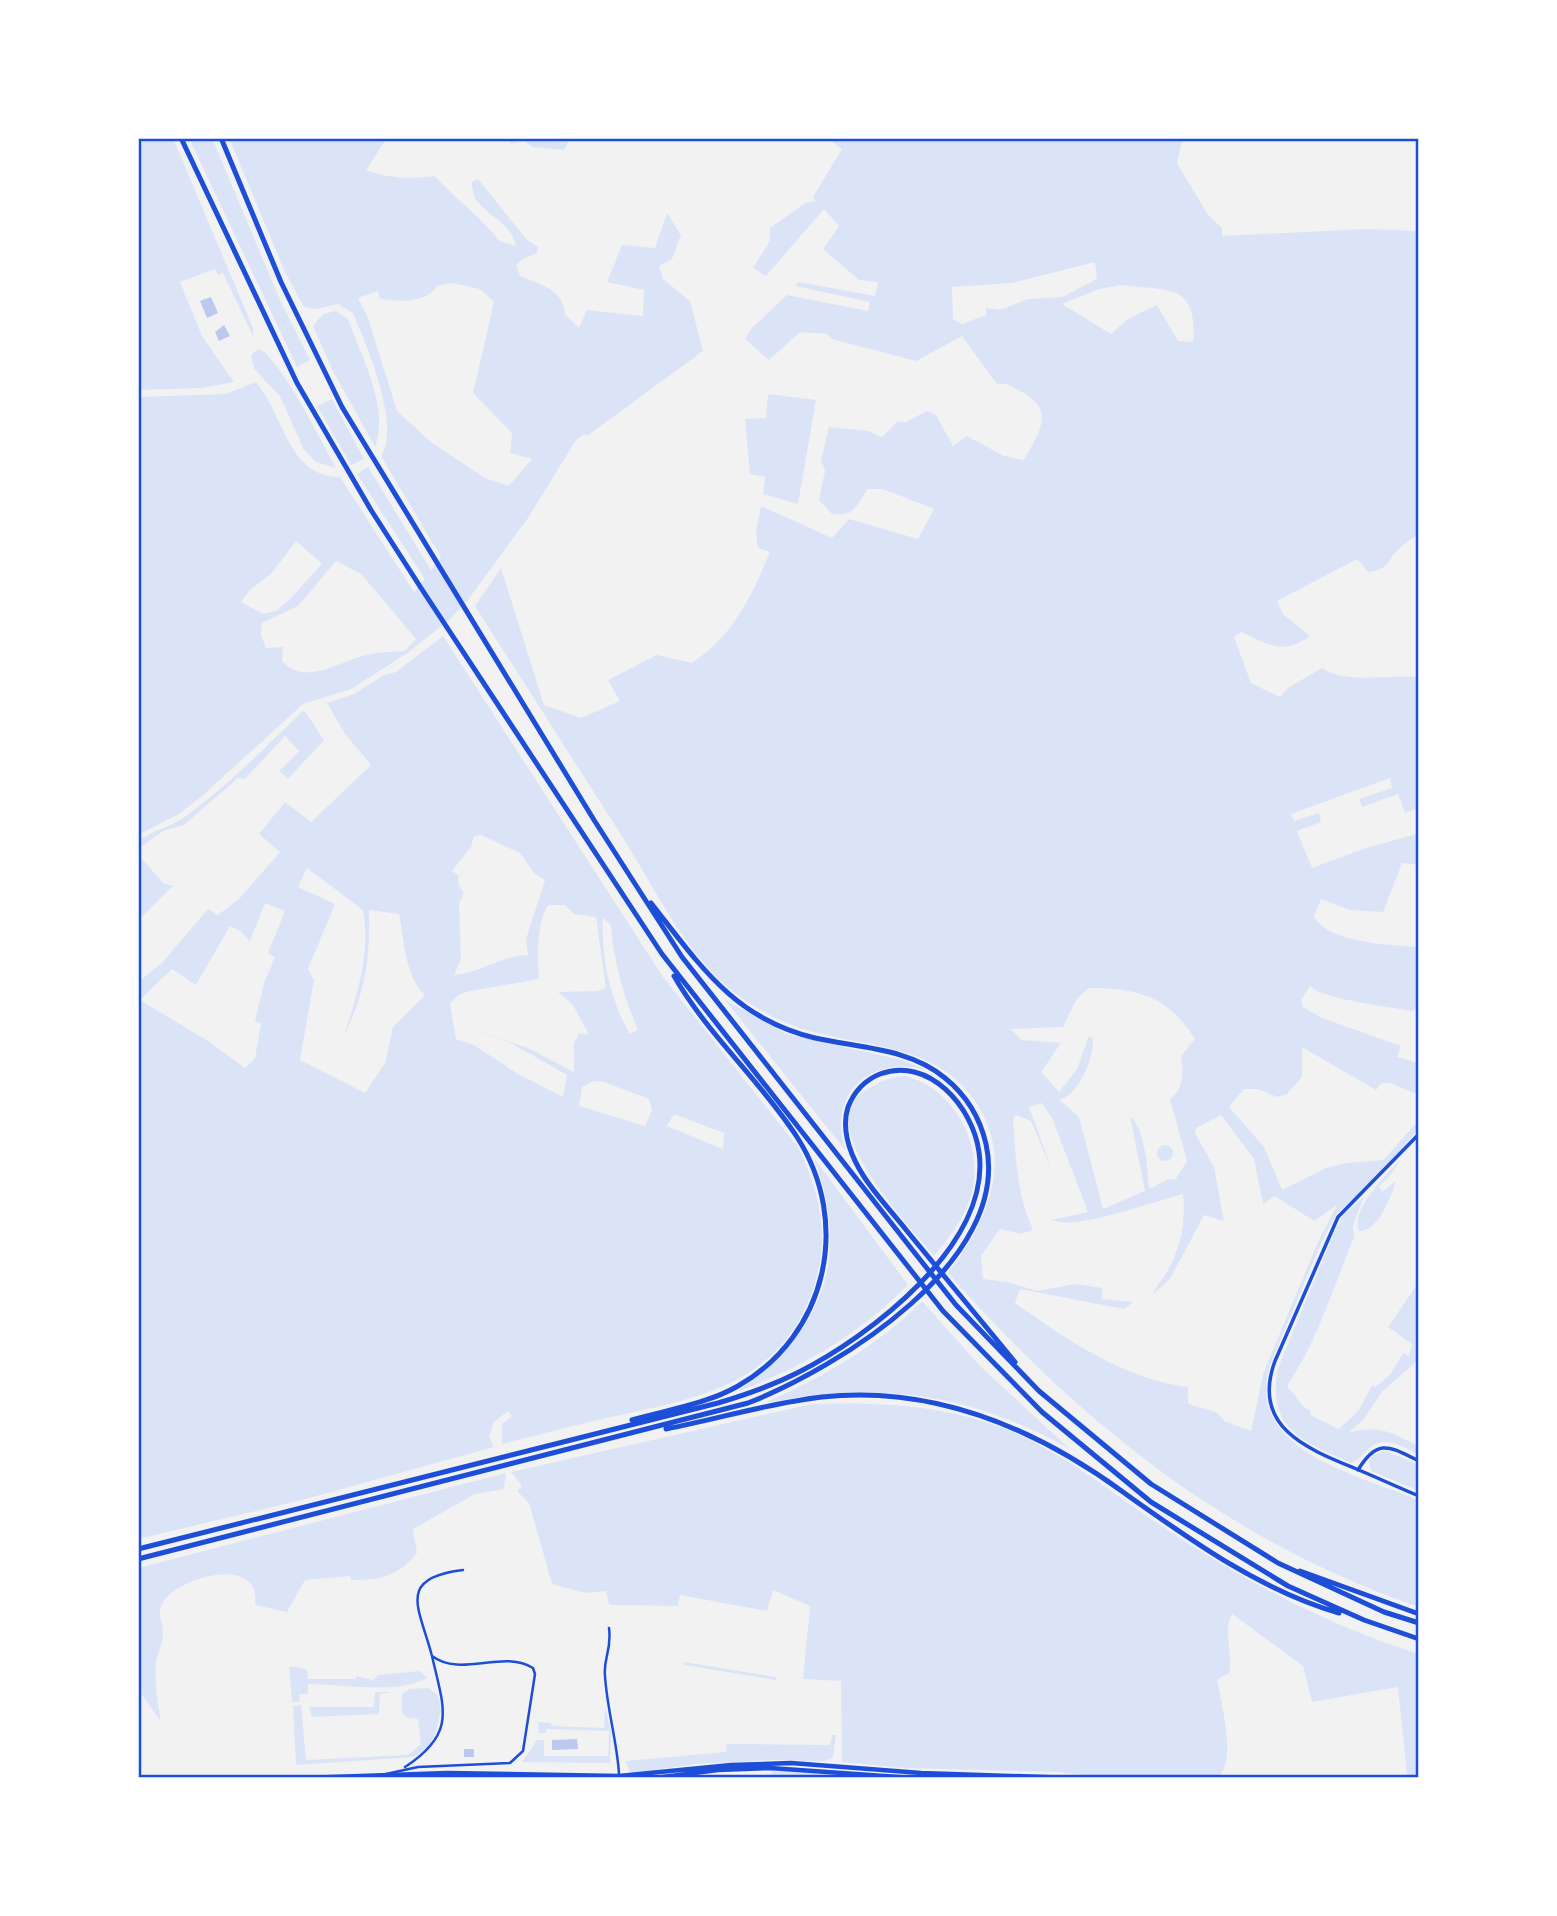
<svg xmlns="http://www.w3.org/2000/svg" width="1557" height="1916" viewBox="0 0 1557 1916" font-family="'Fira Sans',sans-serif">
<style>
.green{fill:#dbe4f7;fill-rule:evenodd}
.building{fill:#bdc9ec}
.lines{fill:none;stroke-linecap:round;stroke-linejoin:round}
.minor{stroke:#1d4ed8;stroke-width:2.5}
.tertiary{stroke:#1d4ed8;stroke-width:3.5}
.secondary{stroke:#1d4ed8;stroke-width:4.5}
.motorway{stroke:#1d4ed8;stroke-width:5}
.neatline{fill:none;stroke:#1d4ed8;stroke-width:2.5}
</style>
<rect width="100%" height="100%" fill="#f2f2f2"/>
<!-- green -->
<path class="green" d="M138,138H173L253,328V336L223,273L218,275L215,269L180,282L202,336L234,382L202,388L138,390Z
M189,138H212L280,300L310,360L297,367Z
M229,138H387L366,170C389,179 410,179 435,176C454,198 484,219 499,241L516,246C511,223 488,216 476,200C473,196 473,188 471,183L478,179L527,240L538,247L537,253L522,259L516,266L520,276C540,285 563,288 565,314L579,328L587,310L643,316L644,290L607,282L622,245L655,248L667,213L681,235L672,259L659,266L663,279L690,301L703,351L587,436L585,434L576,440L528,518L468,600L448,621L406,654L351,689L303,704L202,796L179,814L138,835V397L226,394L256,382C286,418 287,476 340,477L414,592L425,579L357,474L368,467L431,570L441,557L381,456C401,425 367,347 353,313L338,304L316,309L304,307L285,272ZM451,283L480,289L494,302L473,393L512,433L510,453L532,459L509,486L485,478L432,443L397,411L368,318L358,298L378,291L380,299C399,301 426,304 437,286ZM296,541L322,564L290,599L276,611L263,614L241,602L251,589L272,573ZM336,561L361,574L416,639L405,651C393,652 378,652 366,655C340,661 305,687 282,661L283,647L266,648L261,635L262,623L298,606Z
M505,138H566L569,140L564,150L533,147L522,140L511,144Z
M827,138H1183L1177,163L1208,215L1222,228V236L1366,229L1419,231V534C1412,539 1404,543 1399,549C1385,562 1392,568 1368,572L1357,559L1277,601L1283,614L1310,636C1282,656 1269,644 1241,632L1234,637L1251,683L1280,697L1288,688L1322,668C1346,685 1389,674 1419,677V808L1405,813L1398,794L1362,807L1359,799L1392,788L1390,778L1291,814L1294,821L1319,813L1321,822L1297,831L1312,868L1363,849L1416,834L1419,865L1402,863L1383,912L1350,910L1321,899L1314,916C1327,943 1391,945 1419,947V1008L1412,1011C1391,1007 1321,999 1310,986L1301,1000L1303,1007L1322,1018L1401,1046L1397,1057L1419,1063V1095L1390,1083H1381L1376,1090L1302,1047V1077L1287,1094L1277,1097L1258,1089H1244L1229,1107L1264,1147L1282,1190L1326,1168L1347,1163L1383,1160L1419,1120V1129L1366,1188L1337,1213L1322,1241L1272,1360C1238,1449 1359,1475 1419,1500V1607C1230,1543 1078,1421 948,1273C985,1225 1013,1166 980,1109C944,1046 875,1048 813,1032C789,1026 767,1015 746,1001C690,965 658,893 623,838C574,761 524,683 475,606L501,568L544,705L581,718L620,701L608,680L657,655L692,663C733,636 751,597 770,552L758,548L756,533L761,506L832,538L849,519L918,539L934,509L883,489H867C857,506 854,516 832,514L819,500L825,471L821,460L829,427L868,431L882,437L897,422H906L927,411L936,415L953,446L967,436L1004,456L1024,460C1039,432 1056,411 1022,392C1011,386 1009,383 997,384L962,336L916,361L832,339L827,334L800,332L769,360L745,339L751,329L787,295L868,311L870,302L795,286L799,282L875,296L878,282L859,280L823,249L839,226L824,209L766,276L753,268L770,241V228L805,203L816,201L813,197L842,149ZM1095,262L1097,279L1062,297L1028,299L1000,310L986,308V315L962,324L953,319L952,287L1012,283ZM1120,285C1167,291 1198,282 1193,342L1178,341L1157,305L1128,319L1111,334L1062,304L1096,290ZM1089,988C1137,988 1168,996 1195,1039L1181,1056C1184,1073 1184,1088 1170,1099L1187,1161L1175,1180L1169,1179L1149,1189C1147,1168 1146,1131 1130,1116L1145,1191L1103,1209L1079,1117L1060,1100C1079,1094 1094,1058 1093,1039L1089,1036L1077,1069L1059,1092L1041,1072L1061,1043L1022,1040L1011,1029L1063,1027L1077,998ZM1042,1103L1052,1118L1088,1212L1051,1220C1077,1231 1154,1201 1183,1194C1186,1222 1181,1247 1167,1272C1163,1279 1154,1289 1153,1294L1170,1279L1204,1215L1224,1221L1214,1167L1195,1133L1196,1128L1221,1115L1254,1159L1263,1204L1275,1196L1314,1221L1337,1205L1318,1242L1263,1374L1251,1431L1224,1421C1216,1406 1200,1411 1188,1403V1387C1123,1379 1068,1340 1015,1303L1020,1289L1124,1309L1133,1302L1102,1299V1288L1075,1284L1037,1291L1008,1282L983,1279L981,1256L1000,1229L1021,1234L1033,1230C1017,1195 1016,1158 1013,1120L1016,1115L1031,1121L1053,1173L1029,1107Z
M336,311L348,319L351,326C364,363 389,408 375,447L332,369L313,326L323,314Z
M258,349C277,352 324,446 336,468L316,462L304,450L280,396L254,369L251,355Z
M768,394L816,400L798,504L763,494L765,477L750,474L745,419L766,418Z
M332,399L364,459L351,465L317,406Z
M443,636L663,977L798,1147C820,1193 830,1236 814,1286C782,1384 700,1398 611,1417C575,1425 539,1435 502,1444V1424L512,1416L508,1411L494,1422L489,1437L494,1447L302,1500L138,1539V982L162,963L208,909L218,915L239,899L280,852L259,834L285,802L311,822L371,765L345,734L327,703L354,694L384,675L396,672ZM481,835L520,853L534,873L545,880L526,939L528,955C503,955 479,973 454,975L461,959L459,904L464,893L459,886L458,875L452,871L471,847L474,836ZM307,868L363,910C371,953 357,995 344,1036C366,990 370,960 369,910L399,914C404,939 405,977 425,995L393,1027L385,1063L365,1093L300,1060L314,980L308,969L335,904L298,887ZM265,903L285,911L268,953L275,957L264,983L255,1021L261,1024L255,1058L245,1068L208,1041L140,1000L172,969L196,985L230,926L240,931L250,941ZM549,905H565L574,914L596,917L606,988L597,991L558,992L573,1005L589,1035L579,1033L574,1043V1072L528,1048L463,1026L511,1043L567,1075L563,1097L518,1074L474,1045L456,1039L450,1004L458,995L470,991L539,979C537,961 537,917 549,905ZM603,918L611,925C614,963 623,995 638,1030L630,1034C610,1000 601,958 603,918ZM594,1081L604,1082L649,1099L652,1110L645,1126L579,1106L582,1087ZM674,1114L724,1133L723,1149L667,1126Z
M304,710L324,740L288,779L279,771L299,751L285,736L245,779L238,778L184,825L163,831L138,849V841C153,831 172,826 186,816C229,785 266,746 304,710Z
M138,854L163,883L173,886L138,921Z
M725,1000L787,1034L902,1060L924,1069C869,1056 826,1095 846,1151Z
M905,1076C953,1087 984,1144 972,1191C966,1217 950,1236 934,1256C910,1226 810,1125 865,1091C879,1082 888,1077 905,1076Z
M1157 1153a8 8 0 1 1 16 0a8 8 0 1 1-16 0Z
M814,1158L908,1285C856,1336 806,1366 736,1392C824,1331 851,1260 814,1158Z
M1400,1160L1390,1176L1379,1186L1382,1192L1396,1181C1391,1197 1378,1232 1359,1231C1349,1211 1387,1174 1400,1160Z
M1364,1197L1353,1225L1354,1237C1333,1288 1318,1340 1287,1386L1304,1407L1311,1411L1310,1415L1339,1429L1359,1410L1372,1385L1375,1387L1390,1375L1403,1353L1409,1356L1412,1344L1388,1327L1419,1282V1359L1382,1392L1363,1420L1349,1432C1381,1426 1390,1431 1419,1447V1455C1404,1447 1385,1435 1369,1448C1363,1454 1359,1460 1351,1463C1304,1442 1266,1430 1278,1368L1334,1233L1344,1214Z
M922,1301L980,1366L1070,1449C964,1391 883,1382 764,1403C822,1378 879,1345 922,1301Z
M812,1404C881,1402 951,1405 1015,1433C1075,1460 1125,1503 1181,1539C1257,1587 1332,1627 1419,1654V1778L1407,1775L1398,1687L1312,1702L1303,1666L1232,1614C1222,1634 1234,1652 1229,1673L1217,1680C1221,1703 1238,1762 1217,1778H1106L1058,1772L903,1768L842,1762L841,1681L803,1679L810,1606L773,1590L767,1611L680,1595L678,1606L609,1605L606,1591L585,1593L552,1584L529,1503L517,1491L522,1486L511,1472Z
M1386,1451L1419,1465V1491L1371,1471L1369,1461L1373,1455Z
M506,1473L504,1489L475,1494L413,1529L417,1553C401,1575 378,1581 351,1580L350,1576L305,1580L287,1612L255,1605C261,1554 182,1577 164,1600C155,1613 164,1623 163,1636C162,1645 157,1654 156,1663C154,1682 158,1702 161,1722L138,1689V1568Z
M684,1662L776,1677V1680L684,1665Z
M289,1666L307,1669L308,1679H356V1676L373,1680L378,1675L420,1671L427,1678C398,1695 342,1684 308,1684V1694H299L300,1702H292Z
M428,1688L438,1695L441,1711L435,1735L427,1748L413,1757L296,1765L293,1706L301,1705L306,1760L408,1755L421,1744L418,1719L408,1718L402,1713V1694L409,1689Z
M375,1692H393L380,1694L379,1714L312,1717L309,1707H374Z
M605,1707L611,1731L610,1763L522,1762L537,1740H544V1756H608L609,1731L547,1729L546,1733H539L538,1722L551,1723L552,1726L604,1728Z
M832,1735H836L833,1758L824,1761L771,1760L697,1764L630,1773L626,1761L726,1752L727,1744L830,1745Z
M770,1768L893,1778H773Z"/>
<!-- building -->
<path class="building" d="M211,297L218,313L207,318L200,301Z
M224,325L230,336L219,341L215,332Z
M577,1739L578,1749L552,1750V1740Z
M464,1749H474V1757H464Z"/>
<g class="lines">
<!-- minor -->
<path class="minor" d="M609,1628C612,1651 603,1658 605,1676C607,1709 617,1741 619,1774
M405,1767C457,1733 444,1709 432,1656
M386,1778V1774L418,1767L510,1763L523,1751L535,1674L533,1668C503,1649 461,1678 432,1656C420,1609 395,1578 463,1570"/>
<!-- tertiary -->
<path class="tertiary" d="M1419,1134L1338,1217L1275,1361C1251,1426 1305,1448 1354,1468C1376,1477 1397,1487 1419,1496
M1358,1470C1378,1437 1390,1447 1419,1461"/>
<!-- secondary -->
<path class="secondary" d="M303,1778L447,1773L619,1776L731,1765L791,1763L921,1773L1073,1778
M655,1778L718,1770L770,1768L913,1778"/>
<!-- motorway -->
<path class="motorway" d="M181,138L297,383L371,510L421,588L662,954L943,1311L1042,1412L1151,1502L1288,1586L1364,1620L1419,1639
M221,138L281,282L342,407L594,820L682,957L914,1252L956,1305L1039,1391L1151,1484L1278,1563L1384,1612L1419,1623
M632,1420C666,1410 707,1404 738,1386C827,1335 852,1223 797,1137C760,1080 708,1035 674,976
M666,1429C718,1419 769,1403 822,1397C933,1385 1035,1428 1123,1492C1189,1539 1261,1591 1339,1613
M138,1549L718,1403C745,1395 771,1386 797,1373C869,1337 992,1244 979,1152C973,1107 929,1056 880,1074C865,1080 854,1092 848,1107C843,1123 846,1139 852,1154C863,1182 888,1207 907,1231C943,1275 979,1318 1015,1362
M138,1559L748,1403C838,1368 1012,1261 986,1144C980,1118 966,1095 945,1078C909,1048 859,1048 815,1038C734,1019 699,964 651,903
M1300,1571L1419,1614"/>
</g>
<!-- border -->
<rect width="1557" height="1916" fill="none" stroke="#ffffff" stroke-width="280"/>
<rect x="140" y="140" width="1277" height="1636" class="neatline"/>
</svg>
